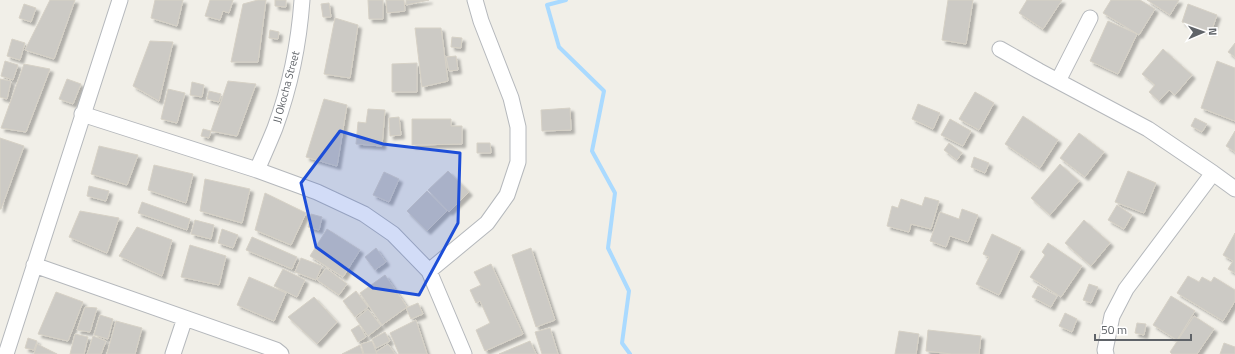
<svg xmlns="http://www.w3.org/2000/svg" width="1235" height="354" viewBox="0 0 1235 354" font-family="'Titillium Web',sans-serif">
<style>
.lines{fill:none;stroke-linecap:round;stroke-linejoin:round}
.stream{stroke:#aadaff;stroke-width:4}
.building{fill:#cccac5;stroke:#d6d1c6;filter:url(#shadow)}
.minor-casing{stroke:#b5b8bc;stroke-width:17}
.minor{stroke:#fff;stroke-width:15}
.marked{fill:#1d4ed8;fill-opacity:0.2;stroke:#1d4ed8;stroke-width:3;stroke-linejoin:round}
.labels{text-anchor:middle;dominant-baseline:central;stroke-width:3.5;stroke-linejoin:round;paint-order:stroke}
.street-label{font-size:11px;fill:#5f6368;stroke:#fff}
</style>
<defs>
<filter id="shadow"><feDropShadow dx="3.5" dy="3.5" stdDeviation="1" flood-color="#0004"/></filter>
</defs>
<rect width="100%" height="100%" fill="#f1efe8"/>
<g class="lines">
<!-- stream -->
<path class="stream" d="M566,0L547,5L559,47L604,91L592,151L615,193L608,248L629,291L622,343L630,354"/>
</g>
<!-- building -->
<path class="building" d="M50,0H75L54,59L25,50Z
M155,0H183L177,26L151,18Z
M210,0H233L229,13L223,11L220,20L205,16Z
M258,0H266L258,62H231L243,4Z
M275,0H286V7L275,6Z
M368,0H383V19H369Z
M386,0H404L405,11L387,13Z
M406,0H429L406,5Z
M948,0H973L966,44L942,40Z
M1027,0H1062L1043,29L1019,13Z
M1111,0H1140L1155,9L1139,35L1103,13Z
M1147,0H1179L1170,15Z
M329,3L331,17H323L321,4Z
M24,4L36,8L31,22L19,18Z
M1188,4L1217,15L1211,32L1182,22Z
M335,18L358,25L350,78L324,74Z
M1108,21L1137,34L1118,74L1090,61Z
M415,28H441L448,81L422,87Z
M270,30L279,32L278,39L269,38Z
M452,37L462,38L461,48L451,47Z
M12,39L25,43L20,60L7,56Z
M150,41L173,42L159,101L133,86Z
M1235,43V57L1228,52Z
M1163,49L1192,75L1175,95L1169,90L1159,101L1149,92L1155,85L1142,74Z
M456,56L458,70L449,71L446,57Z
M5,61L18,65L13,80L1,76Z
M1217,61L1235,68V121L1201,108Z
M417,63V92H392V64Z
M24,64L50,69L26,132L1,128Z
M0,79L11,81L7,99L0,97Z
M67,79L81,84L73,104L59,99Z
M228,81L256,84L237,136L211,131Z
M192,82L204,85L202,97L190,95Z
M168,89L185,93L177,123L161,119Z
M209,91L221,94L219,102L207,99Z
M975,92L994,103L979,130L959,119Z
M324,99L347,105L337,166L306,157Z
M918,104L940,113L933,129L912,119Z
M570,108L571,130L542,131L541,110Z
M368,109L385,110L382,146L356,144L358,122L366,123Z
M1023,116L1058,140L1040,168L1005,144Z
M399,117L401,135L390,136L389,118Z
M1195,118L1207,124L1202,132L1191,126Z
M412,119H451V126H462V144L412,145Z
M950,119L971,131L963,146L941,135Z
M203,129L211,131L209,138L201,136Z
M1235,131V152L1226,146Z
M1079,133L1104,152L1085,177L1060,158Z
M0,138L24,146L1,209H0Z
M477,143H490L491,153H477Z
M949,143L962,153L957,160L944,150Z
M99,146L138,155L127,185L91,174Z
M974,157L989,163L985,173L971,167Z
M1060,164L1079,181L1050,215L1031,198Z
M154,165L193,174L186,203L148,190Z
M448,171L469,192L449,212L428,190Z
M1128,171L1156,183L1144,213L1115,202Z
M384,172L399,179L389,202L373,195Z
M205,179L250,189L242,223L200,211Z
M89,186L109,191L106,201L87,196Z
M427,191L447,211L427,231L407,211Z
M265,193L306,213L291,245L255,230Z
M925,197L939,201L931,229L911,224L909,232L887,226L892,206L898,208L901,199L922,206Z
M142,202L190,219L187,230L138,213Z
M1117,205L1132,215L1124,229L1108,220Z
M962,209L978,215L968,242L950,236L946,247L930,241L940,212L959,219Z
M80,211L119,218L107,253L69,237Z
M311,214L322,217L319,230L308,227Z
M195,220L214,225L211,239L191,234Z
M1084,220L1110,243L1091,266L1065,243Z
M137,227L172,240L162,276L119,256Z
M222,229L238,235L233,248L218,243Z
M327,229L360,250L343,277L310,256Z
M1235,233V273L1228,269L1233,261L1223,255Z
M992,234L1021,248L999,295L976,284L989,257L983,254Z
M252,237L297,257L292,269L246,250Z
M1048,243L1082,266L1061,297L1030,277L1045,255L1042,252Z
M190,245L226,256L219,285L181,277Z
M376,248L386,262L375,270L365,257Z
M531,248L555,320L536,327L512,255Z
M301,258L322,266L316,280L295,272Z
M491,264L523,334L485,351L476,330L490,323L480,301L476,303L470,290L481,285L474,272Z
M326,268L347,284L339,295L317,280Z
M283,269L305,280L297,297L274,286Z
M385,275L407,307L382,325L360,293Z
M1188,276L1199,282L1202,277L1211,282L1214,277L1235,290V301L1223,321L1177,293Z
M249,277L286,293L274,321L237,305Z
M1089,284L1098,287L1091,303L1083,300Z
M1038,286L1057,296L1051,307L1032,297Z
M356,291L368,307L355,317L343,301Z
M56,292L83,302L68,341L38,334Z
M1171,296L1195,311L1177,340L1153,325Z
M314,297L337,322L317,344L288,317Z
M418,303L423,314L411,319L406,308Z
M85,307L97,308L90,332L77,330Z
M368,309L381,326L368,336L356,319Z
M1065,313L1077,319L1072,332L1059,326Z
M100,315L113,319L108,339L94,335Z
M1194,316L1214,329L1197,354H1172L1170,352Z
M416,320L427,354H399L390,333Z
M116,321L142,328L135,354H107Z
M1137,323L1146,324L1144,335L1135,333Z
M359,325L366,337L358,342L351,330Z
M550,328L558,354H542L535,332Z
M928,330L981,336L979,354H952L926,351Z
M899,331L919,334L916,354H895Z
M385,332L390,341L376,348L372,339Z
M75,334L88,337L84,354H70Z
M93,336L106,341L101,354H87Z
M28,338L37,341L34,350L25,348Z
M372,341L377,354H364L361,344Z
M530,341L536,354H499Z
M1224,343L1235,347V354H1220Z
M37,344L57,354H34Z
M388,344L395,354H377L376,352Z
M360,345L363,354H342Z"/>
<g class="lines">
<defs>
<path id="minor" d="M1000,49L1039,71L1148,129L1213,173L1235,189
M1058,81L1090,18
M82,114L257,170L317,192L364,214L393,234L429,271L464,354
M257,170C263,156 269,143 275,128C290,87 299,43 302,0
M34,265L276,350L281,354
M429,271L487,223L507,195L518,162V127L511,98L481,21L475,0
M6,354L120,0
M173,354L185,318
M1106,354L1105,350L1112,316L1126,289L1213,173"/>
</defs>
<!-- minor casing -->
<use href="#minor" class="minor-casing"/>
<!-- minor -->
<use href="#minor" class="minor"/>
</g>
<!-- marked area -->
<path class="marked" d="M340,131L383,144L460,153L458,223L419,295L373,288L316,247L301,183Z"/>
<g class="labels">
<!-- street labels -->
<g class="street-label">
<text transform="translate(286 87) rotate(-75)">JJ Okocha Street</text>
</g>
</g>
<!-- north arrow -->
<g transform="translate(1203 32) rotate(88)" stroke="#ffffff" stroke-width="3" paint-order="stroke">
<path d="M0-3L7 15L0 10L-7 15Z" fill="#5f6368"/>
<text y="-6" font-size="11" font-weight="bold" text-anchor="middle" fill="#5f6368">N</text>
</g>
<!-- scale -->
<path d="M1095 334v6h96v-6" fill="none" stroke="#5f6368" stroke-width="2"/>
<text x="1101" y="334" font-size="12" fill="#5f6368" stroke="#ffffff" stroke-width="3" paint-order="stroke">50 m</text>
</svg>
